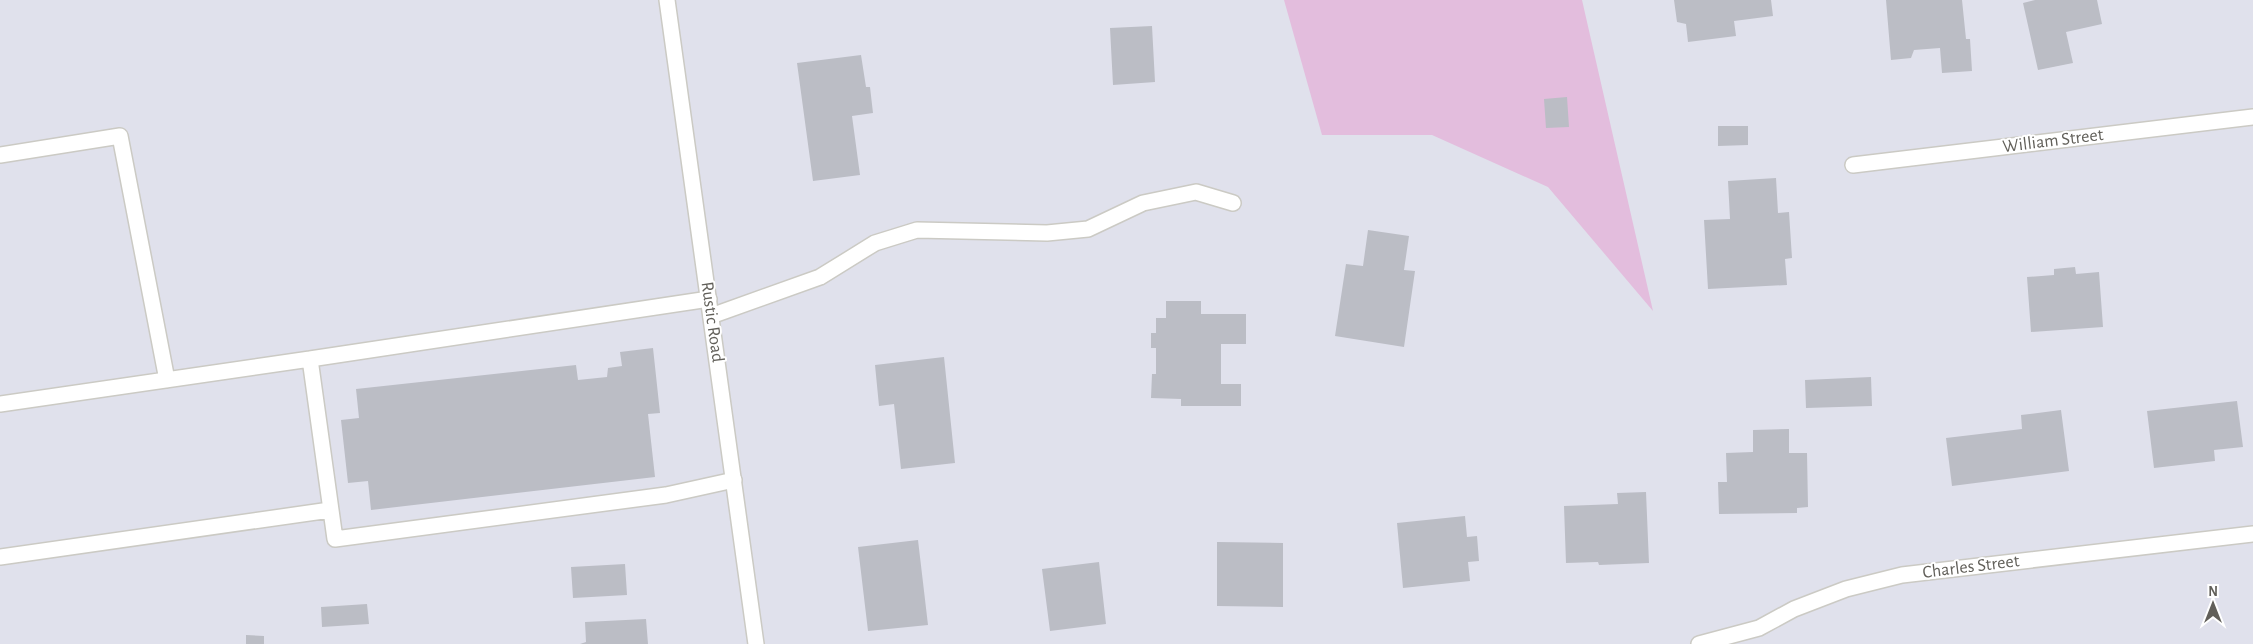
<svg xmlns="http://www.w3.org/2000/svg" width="2253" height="644" viewBox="0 0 2253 644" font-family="'Alegreya Sans',sans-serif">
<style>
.green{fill:#e3bddd}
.building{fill:#bbbdc5}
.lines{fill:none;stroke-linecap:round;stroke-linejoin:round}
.service-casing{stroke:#cbcac4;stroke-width:18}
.minor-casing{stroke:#cbcac4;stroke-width:18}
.tertiary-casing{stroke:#cbcac4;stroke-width:18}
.service{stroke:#fff;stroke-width:15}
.minor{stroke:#fff;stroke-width:15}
.tertiary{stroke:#fff;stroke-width:15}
.labels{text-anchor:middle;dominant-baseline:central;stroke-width:4;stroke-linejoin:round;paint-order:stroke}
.street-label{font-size:18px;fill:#615f59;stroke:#fff}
</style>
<rect width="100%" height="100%" fill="#e0e1ec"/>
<!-- green -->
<path class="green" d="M1284,0H1582L1653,311L1548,187L1432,135H1322Z"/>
<!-- building -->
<path class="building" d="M1674,0H1771L1773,16L1734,21L1736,36L1688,42L1686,24L1677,22Z
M1886,0H1962L1966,39H1970L1972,71L1942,73L1940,48L1914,50L1911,58L1891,60Z
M2035,0H2097L2102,24L2066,32L2073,63L2038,70L2023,3Z
M1152,26L1155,82L1113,85L1110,28Z
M861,55L866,87H870L873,113L852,116L860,175L813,181L797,63Z
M1567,97L1569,127L1546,128L1544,99Z
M1718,126H1748V145L1718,146Z
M1776,178L1778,213L1789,212L1792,258L1785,259L1787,285L1708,289L1704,220L1730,219L1728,181Z
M1368,230L1409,236L1404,270L1415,271L1404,347L1335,336L1346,264L1363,266Z
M2075,267L2076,274L2099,272L2103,327L2031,332L2027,277L2054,275V269Z
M1166,301H1201V314H1246V344H1221V384H1241V406H1181V399L1151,398L1152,374H1156V348H1151V333H1156V318H1166Z
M653,348L660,413L648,414L655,477L371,510L368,481L348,483L341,420L359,418L356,389L576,365L578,380L607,377L608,368L622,366L620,352Z
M944,357L955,463L901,469L894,404L879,406L875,365Z
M1871,377L1872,406L1806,408L1805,380Z
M2237,401L2243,447L2214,450L2215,461L2154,468L2147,411Z
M2061,410L2069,471L1952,486L1946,438L2022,429L2021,415Z
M1789,429V453H1807L1808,507L1797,508V513L1719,514L1718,482H1727L1726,453L1753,452V430Z
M1646,492L1649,563L1599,565L1598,562L1566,563L1564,506L1618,504L1617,493Z
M1465,516L1467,537L1477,536L1479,561L1468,562L1470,581L1403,588L1397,523Z
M918,540L928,625L868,631L858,547Z
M1217,542L1283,543V607L1217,606Z
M1099,562L1106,624L1050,631L1042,569Z
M625,564L627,595L573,598L571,567Z
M367,604L369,624L322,627L321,607Z
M646,619L648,644H580L586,642L585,622Z
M246,635L264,636V644H246Z"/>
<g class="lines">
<defs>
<path id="service" d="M0,155L120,136L167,380
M709,299L310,359L335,539L666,495L734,480
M711,316L820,277L875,243L917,230L1047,233L1088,229L1143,203L1196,192L1233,203
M0,404L310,359
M0,557L330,510"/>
<path id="minor" d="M1853,165L2253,117
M1699,644L1759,628L1794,609L1846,589L1902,575L2253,534"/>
<path id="tertiary" d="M667,0L756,644"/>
</defs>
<!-- service casing -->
<use href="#service" class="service-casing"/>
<!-- minor casing -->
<use href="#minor" class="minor-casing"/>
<!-- tertiary casing -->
<use href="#tertiary" class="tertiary-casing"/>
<!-- service -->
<use href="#service" class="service"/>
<!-- minor -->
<use href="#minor" class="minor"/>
<!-- tertiary -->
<use href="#tertiary" class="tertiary"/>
</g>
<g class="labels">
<!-- street labels -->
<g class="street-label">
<text transform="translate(2053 141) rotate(-7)">William Street</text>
<text transform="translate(712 322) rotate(82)">Rustic Road</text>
<text transform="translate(1971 567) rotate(-7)">Charles Street</text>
</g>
</g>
<!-- north arrow -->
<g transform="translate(2213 604)" stroke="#ffffff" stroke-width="4" paint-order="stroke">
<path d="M0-4L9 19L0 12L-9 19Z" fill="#615f59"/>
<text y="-8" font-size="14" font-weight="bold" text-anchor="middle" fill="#615f59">N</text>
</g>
</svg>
